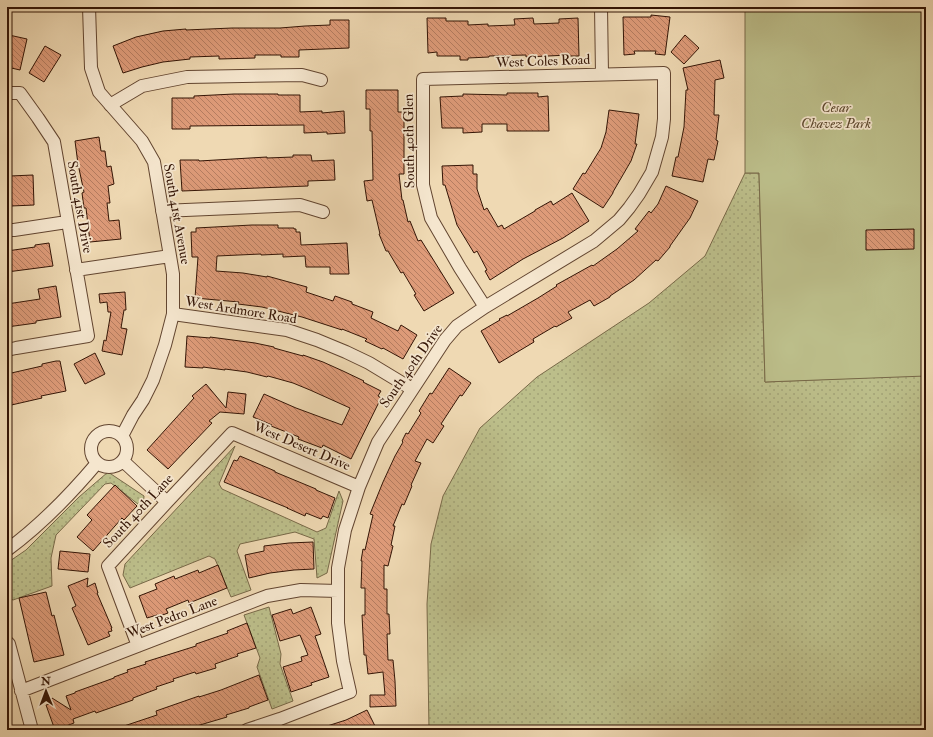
<svg xmlns="http://www.w3.org/2000/svg" width="933" height="737" viewBox="0 0 933 737" font-family="'IM FELL Double Pica',serif">
<style>
.grass{fill:url(#grass-dots);stroke:#786948}
.park{fill:#bcbe8a;stroke:#786948}
.building{fill:url(#building-back-hatch);stroke:#331405}
.lines{fill:none;stroke-linecap:round;stroke-linejoin:round}
.street-casing{stroke:#624530;stroke-width:14}
.street{stroke:#f5e6ce;stroke-width:12}
.labels{text-anchor:middle;dominant-baseline:central;stroke-width:3.5;stroke-linejoin:round;paint-order:stroke}
.street-label{font-size:14px;fill:#331405;stroke:#f5e6ce}
.park-label{font-size:14px;font-style:italic;fill:#5c472d;stroke:#f5e6ce}
</style>
<defs>
<pattern id="grass-dots" width="8" height="8" patternUnits="userSpaceOnUse"><rect width="8" height="8" fill="#bcbe8a"/><path d="M2 2h.1M6 6h.1" fill="none" stroke="#a2a276" stroke-width="1.8" stroke-linecap="round"/></pattern>
<pattern id="building-back-hatch" width="6" height="6" patternUnits="userSpaceOnUse"><rect width="6" height="6" fill="#de9b79"/><path d="M-1 5l2 2M0 0l6 6M5-1l2 2" fill="none" stroke="#b57d61"/></pattern>
</defs>
<rect width="100%" height="100%" fill="#efd9b3"/>
<filter id="stains"><feTurbulence type="fractalNoise" baseFrequency=".005" numOctaves="4"/><feColorMatrix values="0 0 0 0 .2 0 0 0 0 .09 0 0 0 0 .02 0 0 0 .5 -.17"/></filter>
<radialGradient id="worn" r=".72"><stop offset=".6" stop-color="#630" stop-opacity="0"/><stop offset="1" stop-color="#630" stop-opacity=".3"/></radialGradient>
<!-- grass -->
<path class="grass" d="M745,173H759L765,382L926,375V730H429L427,604L431,544L443,496L480,428L537,377L649,303L705,256Z
M235,446L219,484L222,489L317,532L326,528L339,491L343,501L327,573L317,578L314,539L295,532L240,544L237,551L251,590L231,597L215,559L209,556L130,588L123,575L125,564Z
M108,472L144,496L143,508L111,483L105,484L56,535L51,558L52,586L13,600L7,597V563L26,550L79,497Z
M269,607L281,654L280,664L293,701L272,709L257,667L260,658L244,615Z"/>
<!-- park -->
<path class="park" d="M745,7H926V376L765,382L759,173H745Z"/>
<!-- building -->
<path class="building" d="M651,15L670,17L665,55L655,54L656,51H634L635,54L624,55L623,17H651Z
M427,18H446V21H468V25L488,24V26L515,25L514,19L533,18L534,24L559,23V19L578,18L579,56H570L569,55L526,57V55L489,56V57L468,58V60H460V56H437V52L428,53Z
M330,20H349V48L299,50V57H281V55H255V58L219,59V56L190,57V59L163,62L142,67L123,73L113,46L136,37L163,31L186,29V30L232,28H280L305,26L330,25Z
M9,35L27,39L20,70L7,67V45Z
M685,35L699,48L684,64L671,52Z
M45,46L61,55L44,82L29,73Z
M720,60L724,78L715,80L714,115H719L716,140L718,141L714,160L708,159L703,182L672,176L676,157H678L684,127L686,90H688L683,68Z
M366,90H398V112H404V174H399L402,200H403L408,222L410,221L418,241L421,240L454,293L424,311L414,295L416,294L403,272L401,273L388,251H386L379,234H380L372,200L367,201L364,181L373,180L372,131H370V109H366Z
M507,93H538V97L548,96L549,131H507V124H482V132L463,133V128H442L440,97L463,96V94L507,95Z
M234,94H278V95H300V112L322,111V113L344,111L345,133L327,134V132L304,133V125L190,126V129H172V98H194V96Z
M609,110L639,114L635,144H637L631,161L613,192V193L603,208L573,189L583,173L585,174L601,148L606,132Z
M99,137L101,151H105L107,167L111,166L114,184L108,186L110,203H107L109,221L119,220L121,239L90,242L86,208H84L82,193L84,192L78,164L75,141Z
M293,155H311L312,161L334,160L335,180L308,181V186L182,191L180,160H199V161L267,157V158L293,157Z
M473,165V174H477V189L484,210L487,208L498,227L502,225L504,229L535,211V210L551,201L553,205L572,193L589,221L563,238L523,259L490,280L485,271L487,270L477,251L474,253L457,225L445,185H443L442,166Z
M33,175L34,205L11,206L10,176Z
M666,186L698,201L690,218L670,246V247L658,261L656,260L634,280L610,296V297L594,306L590,300L568,312L572,318L556,327L555,326L533,339L534,342L499,363L481,331L500,320L499,319L507,315V316L538,298L557,286L556,285L592,265L593,266L617,249L638,231L635,229L649,211L651,213L658,204Z
M252,225H278V228H294V229H296V232H300L301,245L347,243L349,274H330V267H306L305,256L283,257V254L261,255V254L217,256L216,271L243,273L267,277V276L307,287L306,292L333,301L335,296L352,302V304L373,312L371,318L398,331L401,325L417,335L403,359L383,348L382,349L365,341L367,339L342,329V330L302,317L262,307L238,304L239,302L195,298L198,257H192L191,232H196V228Z
M914,229V249L866,250V230Z
M49,243L53,266L7,272V251L35,247V245Z
M56,286L61,317L36,321V323L7,327V304L40,299L38,289Z
M125,292L126,310H124L121,328L127,329L122,355L102,351L104,340L106,341L111,312H108L107,302L100,303L99,294Z
M187,336L210,338V337L255,343L274,347V348L303,356V355L323,362L343,371L364,381L363,382L381,391L378,396L381,398L351,459L323,445L322,448L298,439L299,437L271,426L272,425L253,417L264,394L296,408L342,425L350,408L310,390L293,383L268,376L267,377L247,372L225,369V370L203,367V368L185,367Z
M95,353L105,374L85,384L74,364Z
M56,361H60L66,391L41,396L42,398L7,406V374L42,366V364Z
M449,368L471,383L462,396L460,395L441,424L444,426L433,443L427,439L415,461L421,463L411,485L412,486L404,505L402,504L393,526H395L391,545L393,546L388,566L384,565V589H387V614H389L390,634H387L388,660H393L395,681L396,706L370,707V695H385L383,672L368,674L366,655H364L362,615H365V588H361L362,561H361L363,549L365,550L373,515L370,514L383,482L395,456L403,442L402,441L406,433L408,434L421,413L419,411L430,393L432,394Z
M206,384L226,408L228,392L246,394L244,414L220,412L209,421L212,423L168,469L147,450L194,398L192,396Z
M240,456L275,471V472L316,489V490L335,498L328,518L323,516L321,519L306,513L305,516L287,508H288L224,482L234,460L237,461Z
M115,485L137,506L124,520L122,518L93,551L77,537L92,520L87,515Z
M313,542L314,569L294,570L270,573L249,578L245,555L264,551V546L289,543Z
M60,551L90,554L88,572L58,569Z
M218,565L227,588L189,603L188,600L166,609L168,613L157,617V615L147,618L139,596L157,589L155,584L174,576L175,579L198,570L199,573Z
M88,578L87,587L95,583L98,593H97L112,628H111L112,631L108,632L110,636L88,645L72,608L76,606L68,586Z
M46,592L52,616L54,615L64,655L34,662L19,598Z
M311,607L321,634L315,636L329,677L311,683L312,685L291,692L283,667L302,661L301,657L308,655L300,635L280,641L272,615L291,609L293,614Z
M247,623L256,648L237,654L238,656L215,664L216,668L196,674L195,672L173,679L174,681L156,687L157,689L133,698V700L96,713L95,711L73,719L74,723L55,730L46,705L50,704L52,698L71,710L66,696L75,693V692L114,678V677L128,672L127,670L146,664L145,662L196,646V644L228,633L227,631Z
M259,675L268,700L249,707V708L226,715L227,717L183,730H119L118,728L157,715L156,711L199,696V697L221,690Z
M367,710L377,730H322L321,728L346,720Z"/>
<g class="lines">
<defs>
<path id="street" d="M89,7L91,68L99,92L142,141L154,162L170,256L173,274V314L165,345L153,380L143,400L133,415L122,436
M601,7L602,74
M7,93H20L38,118L54,142L88,336L16,348L7,350
M110,105L142,86L187,77L302,75L321,80
M162,211L300,205L323,212
M7,230H14L67,222
M76,270L170,256
M173,314L287,330L317,340L346,352L369,363L412,389
M91 449a18 18 0 1 1 36 0a18 18 0 1 1-36 0Z
M123,461L167,502
M7,550C41,525 70,495 97,463
M7,642L9,644L32,730
M138,646L108,566L167,502L232,433L359,487
M21,691L267,596L301,590L338,591
M247,730L280,719L350,692L343,661L338,623V568L345,530L359,487L378,442L445,340L457,326L485,307L594,241L619,220L629,208L639,194L652,172L662,137L664,119V73L423,79V185L431,218L460,268L485,307"/>
</defs>
<!-- street casing -->
<use href="#street" class="street-casing"/>
<!-- street -->
<use href="#street" class="street"/>
</g>
<g class="labels">
<!-- street labels -->
<g class="street-label">
<text transform="translate(543 61) rotate(-2)">West Coles Road</text>
<text transform="translate(409 141) rotate(-91)">South 40th Glen</text>
<text transform="translate(80 207) rotate(80)">South 41st Drive</text>
<text transform="translate(177 214) rotate(80)">South 41st Avenue</text>
<text transform="translate(241 310) rotate(9)">West Ardmore Road</text>
<text transform="translate(411 366) rotate(-55)">South 40th Drive</text>
<text transform="translate(302 446) rotate(23)">West Desert Drive</text>
<text transform="translate(138 511) rotate(-47)">South 40th Lane</text>
<text transform="translate(172 617) rotate(-21)">West Pedro Lane</text>
</g>
<!-- park labels -->
<g class="park-label">
<text x="836" y="107">Cesar<tspan x="836" dy="16">Chavez Park</tspan></text>
</g>
</g>
<!-- margin -->
<rect width="933" height="737" fill="none" stroke="#efd9b3" stroke-width="24"/>
<rect x="8" y="8" width="917" height="721" fill="none" stroke="#331405" stroke-width="2"/>
<rect x="12" y="12" width="909" height="713" fill="none" stroke="#331405"/>
<!-- north arrow -->
<g transform="translate(46 691) rotate(359)" stroke="#f5e6ce" stroke-width="3" paint-order="stroke">
<path d="M0-3L7 15L0 10L-7 15Z" fill="#331405"/>
<text y="-6" font-size="11" font-weight="bold" text-anchor="middle" fill="#331405">N</text>
</g>
<rect width="100%" height="100%" filter="url(#stains)"/>
<rect width="100%" height="100%" fill="url(#worn)"/>
</svg>
